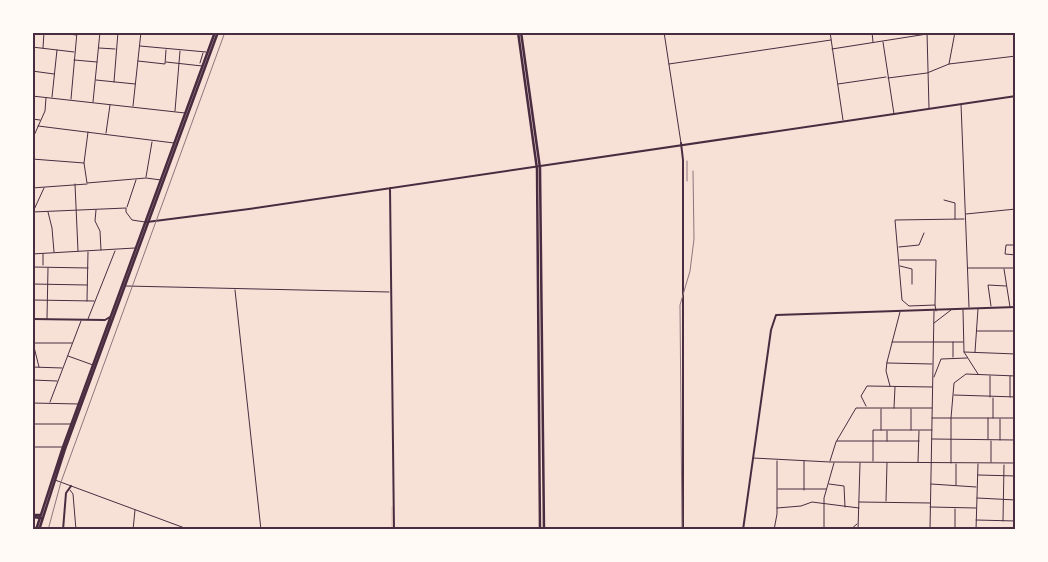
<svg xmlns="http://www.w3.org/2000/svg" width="1048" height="562" viewBox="0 0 1048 562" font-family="Poppins,sans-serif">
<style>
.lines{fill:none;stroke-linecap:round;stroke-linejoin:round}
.stream{stroke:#dcb8b0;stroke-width:1}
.minor{stroke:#4a2c40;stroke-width:1}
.tertiary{stroke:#4a2c40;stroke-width:2}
.primary{stroke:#4a2c40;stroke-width:2.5}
.rail{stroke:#8f747c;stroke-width:1}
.neatline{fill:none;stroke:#4a2c40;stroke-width:2}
</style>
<rect width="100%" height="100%" fill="#f7e1d7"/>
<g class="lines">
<!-- stream -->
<path class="stream" d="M392,530V507"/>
<!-- minor -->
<path class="minor" d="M55,32L76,35
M664,32L681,143
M830,32L843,120
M872,32L873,42
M927,32L929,108
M883,42L894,114
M140,46L206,52
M32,47L74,52
M43,48L44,32
M99,48L115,49
M832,49L927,34
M74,60L97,62
M138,61L165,64L166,50
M166,62L202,66
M200,63L203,53
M669,64L831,40
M949,64L955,32
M32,71L54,74
M888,78L927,73L949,64L1016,56
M96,80L135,84
M114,82L118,32
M838,84L886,77
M32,96L185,113
M52,97L57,50
M71,99L77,32
M93,102L100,32
M961,104L969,307
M133,106L141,32
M175,111L180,51
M32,119L40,120
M38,126L174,143
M106,133L110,105
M32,140L45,111L46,98
M32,159L84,163L87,183L146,178L161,180
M84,163L88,132
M146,177L152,142
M75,184L78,251
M32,188L87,184
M944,200L955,203V219
M127,207L136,180
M96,210L95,221L100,231L101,250
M33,212L126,208V212L132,220L145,222
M48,212L52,228L54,252
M32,214L44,188
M966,214L1016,209
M1016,245H1006L1005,254L1016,255
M899,247L919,245L924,233
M32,254L135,248
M43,254V265
M900,260H936L935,305
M900,266L912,269V284
M32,267L88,268
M968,268H1016
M1004,269L1010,307
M32,284L87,285
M126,286L389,292
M235,290L261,530
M32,300L94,301
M87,301L88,252
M991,306L988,285L1006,286
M963,310L964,352L978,374
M936,311L935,305L909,306L902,300L895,220L964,219
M33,319V343L39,367
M47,319L48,268
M88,319L115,251
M934,323L951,310
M977,331H1016
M892,342H963
M953,342V357
M33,343H72
M964,352L1016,354
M975,352L978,309
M68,356L93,365
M887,363L932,364
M32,367L62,368
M934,377L941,359L967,358
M32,380L57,381
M890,386L886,371L887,362L900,312
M954,395L1016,397
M990,397V376
M1010,397V376
M50,402L81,321
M32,403L79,404
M866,406L861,396L867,386L932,387
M894,408L895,387
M881,409V430
M911,409V430
M932,418H1016
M993,418V398
M32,424H71
M932,439L1016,440
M988,439V418
M1000,440V419
M837,441H919
M887,441V431
M32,447H62
M753,458L830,462L1016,463
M830,461L836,442L856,408H932
M873,461V430H932
M918,462L919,431
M991,462V441
M951,463V418L954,383L966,374L1016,376
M956,464V485
M978,475L1016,476
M55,480L190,530
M829,484L844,486L845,507
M931,484L976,487
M778,489H826
M70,490L73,494L76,530
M804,490V461
M977,498L1016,500
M886,501L887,463
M859,502L930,503
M930,507L976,508
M777,508L801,506L812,502L859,508
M976,520L1016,521
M1003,521L1004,465
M155,529V530
M930,529H975
M955,529V509
M133,530L135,510
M774,530L777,514V461
M800,530L821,529
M824,530V498L834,463
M850,530L857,524
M858,530L860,463
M930,530L934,311
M976,530L978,464"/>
<!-- tertiary -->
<path class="tertiary" d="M681,143L683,160V530
M390,188L394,530
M147,222L249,209L1016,96
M32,319L105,320L110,317
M63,530L66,493L71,486
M743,530L771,330L776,315L1016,307"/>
<!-- primary -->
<path class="primary" d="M518,32L537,169L540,530
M521,32L540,168L544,530
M32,515H41
M32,517L41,518
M36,530L63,447L215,32
M39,530L65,449L218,32"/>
<!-- rail -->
<path class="rail" d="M687,161V181
M48,530L61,482L225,32
M682,530L680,305L690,271L694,239L693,171"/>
</g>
<!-- border -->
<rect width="1048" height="562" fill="none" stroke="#fffaf5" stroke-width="68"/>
<rect x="34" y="34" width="980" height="494" class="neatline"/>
</svg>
